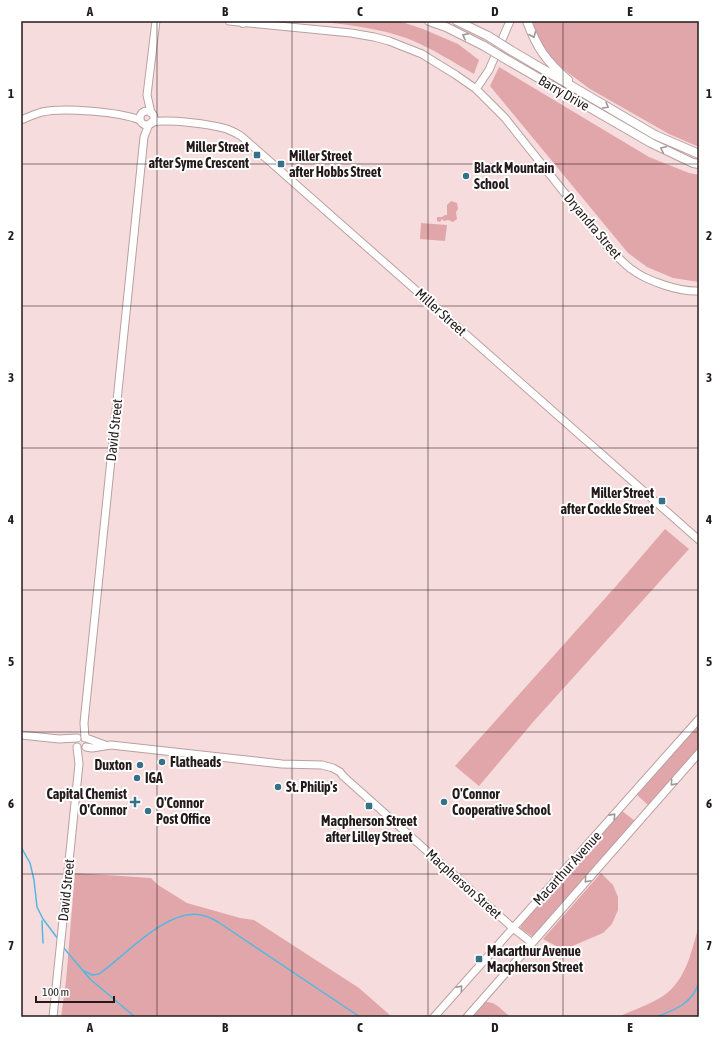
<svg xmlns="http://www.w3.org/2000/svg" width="720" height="1038" viewBox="0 0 720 1038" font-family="'Asap Condensed',sans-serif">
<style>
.green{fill:#e1a6aa}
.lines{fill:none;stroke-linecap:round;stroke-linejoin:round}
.stream{stroke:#52b8e3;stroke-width:1.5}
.secondary-casing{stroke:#b9a0a1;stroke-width:9}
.primary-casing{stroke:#b9a0a1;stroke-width:10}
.secondary{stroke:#fff;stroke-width:7}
.primary{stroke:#fff;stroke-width:8}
.primary-bridge-casing{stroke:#b9a0a1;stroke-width:10;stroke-linecap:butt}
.primary-bridge{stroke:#fff;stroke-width:8}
.oneway{stroke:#9c9898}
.grid{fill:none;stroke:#241a1b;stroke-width:1;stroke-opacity:0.55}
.poi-dot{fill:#377089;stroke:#fff;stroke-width:1.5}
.labels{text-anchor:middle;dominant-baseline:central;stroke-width:4;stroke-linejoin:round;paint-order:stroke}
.street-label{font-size:14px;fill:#241a1b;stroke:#fff}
.poi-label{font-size:14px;font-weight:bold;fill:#241a1b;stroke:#fff;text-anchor:start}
.neatline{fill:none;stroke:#241a1b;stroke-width:1.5}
.grid-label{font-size:13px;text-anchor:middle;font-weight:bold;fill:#241a1b}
</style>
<rect width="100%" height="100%" fill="#f7dcdd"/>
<!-- green -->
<path class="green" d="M315,21H399L423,29L458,44L479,60L474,74C453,62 433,49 411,40C385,29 344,24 315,21Z
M531,21H699V147L669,134L590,89L555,63L537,37Z
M499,67L649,157L689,173L699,175V282L673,278L647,267L628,253L490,86Z
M451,201L457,203L458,209L456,212L457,219L453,222L448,220L444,221L442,219L440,222L437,221V217H442L445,215H447V205Z
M421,223L447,225L445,241L420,239Z
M665,529L689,549L534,721L479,786L455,766L617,585Z
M699,725V750L650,805H648L637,795Z
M622,811L635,821L533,937L520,928L523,923Z
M75,873L151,878L158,885L187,903L240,918L254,920L359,988L392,1017H61L66,981Z
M601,873L613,885L618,897V910L612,924L603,933L570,947H558L543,939Z
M699,925V1017H618C633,1010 649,1005 663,996C686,981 692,950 699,925Z
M486,1002C496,1001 503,1012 511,1017H471Z"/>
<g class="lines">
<!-- stream -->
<path class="stream" d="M21,847L30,863L34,880L37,907L43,919L58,939
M42,921L43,943
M63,947L90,979L135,1017
M82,970L92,975L99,974C125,956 167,908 201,915C207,916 213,919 218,922L360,1017
M656,1017C675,1010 693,1003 699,982"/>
<defs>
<path id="secondary" d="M229,21L351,33L374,37L389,41L422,54L430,59L456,75L476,89L505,118L606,245C614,253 622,262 631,269C647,281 679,292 699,291
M476,89L489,70L510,21
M140 118a7 7 0 1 1 14 0a7 7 0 1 1-14 0Z
M151,113L147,95L156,21
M21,120C28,117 35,114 42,112C63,107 120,112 140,120
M152,122C169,119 210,124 227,129C232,131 236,133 241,136L699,540
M21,735L59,739L77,738
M85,738L84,723L144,137L149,124
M86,738L105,745
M86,747L92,748L111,745L282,764L322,765L333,768L340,772L343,776L513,928L532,943
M53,1017L79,764L77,747
M434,1017L699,719
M467,1017L699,753"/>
<path id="primary" d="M429,21L446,27L484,46
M457,21L488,36
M527,21C537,48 546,61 568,80
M243,23L244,21
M512,51L655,135L699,154
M509,61L651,143L693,163L699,164"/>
</defs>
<!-- secondary casing -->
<use href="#secondary" class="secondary-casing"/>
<!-- primary casing -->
<use href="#primary" class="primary-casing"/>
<!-- secondary -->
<use href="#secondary" class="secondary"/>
<!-- primary -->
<use href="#primary" class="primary"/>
<defs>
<path id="primary-bridge" d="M488,36L512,51
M484,46L509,61"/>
</defs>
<!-- primary-bridge casing -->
<use href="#primary-bridge" class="primary-bridge-casing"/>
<!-- primary-bridge -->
<use href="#primary-bridge" class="primary-bridge"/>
</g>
<!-- one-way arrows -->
<defs><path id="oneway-chevron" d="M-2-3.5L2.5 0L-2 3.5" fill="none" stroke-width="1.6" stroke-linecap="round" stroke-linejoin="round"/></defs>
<g class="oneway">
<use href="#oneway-chevron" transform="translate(533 35) rotate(67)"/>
<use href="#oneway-chevron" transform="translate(465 36) rotate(-153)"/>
<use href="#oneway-chevron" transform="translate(606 106) rotate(30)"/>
<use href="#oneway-chevron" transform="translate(663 149) rotate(-155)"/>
<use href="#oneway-chevron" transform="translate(673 783) rotate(131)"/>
<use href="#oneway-chevron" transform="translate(613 816) rotate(-48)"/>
<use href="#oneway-chevron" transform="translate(587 880) rotate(131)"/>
<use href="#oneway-chevron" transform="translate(460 988) rotate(-49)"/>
</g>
<!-- grid -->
<path class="grid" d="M157,21V1017M292,21V1017M428,21V1017M563,21V1017M21,164H699M21,306H699M21,448H699M21,590H699M21,732H699M21,874H699"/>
<!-- markers -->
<g class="poi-dot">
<rect x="253" y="151" width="8" height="8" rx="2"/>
<rect x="277" y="160" width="8" height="8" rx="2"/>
<circle cx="466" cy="176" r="4"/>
<rect x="658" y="497" width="8" height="8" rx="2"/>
<circle cx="162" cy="762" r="4"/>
<circle cx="140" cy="765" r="4"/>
<circle cx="137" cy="778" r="4"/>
<circle cx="278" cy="787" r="4"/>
<path d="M133 796h4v4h4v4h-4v4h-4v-4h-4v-4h4z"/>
<circle cx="444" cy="802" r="4"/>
<rect x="365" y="802" width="8" height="8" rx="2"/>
<circle cx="148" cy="811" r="4"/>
<rect x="475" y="955" width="8" height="8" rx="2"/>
</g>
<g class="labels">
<!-- street labels -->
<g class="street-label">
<text transform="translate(564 93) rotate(30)">Barry Drive</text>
<text transform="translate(593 226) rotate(50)">Dryandra Street</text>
<text transform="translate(441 312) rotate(42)">Miller Street</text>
<text transform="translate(114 430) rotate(-84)">David Street</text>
<text transform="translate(567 868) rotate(-48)">Macarthur Avenue</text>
<text transform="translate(464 884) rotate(42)">Macpherson Street</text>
<text transform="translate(66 890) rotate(-84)">David Street</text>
</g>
<!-- poi labels -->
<g class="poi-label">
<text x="249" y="147" text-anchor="end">Miller Street<tspan x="249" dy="16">after Syme Crescent</tspan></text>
<text x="289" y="156">Miller Street<tspan x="289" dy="16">after Hobbs Street</tspan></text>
<text x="474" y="168">Black Mountain<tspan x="474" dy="16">School</tspan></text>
<text x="654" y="493" text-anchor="end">Miller Street<tspan x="654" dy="16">after Cockle Street</tspan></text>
<text x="170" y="762">Flatheads</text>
<text x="132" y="765" text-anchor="end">Duxton</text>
<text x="145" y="778">IGA</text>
<text x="286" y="787">St. Philip's</text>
<text x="127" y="794" text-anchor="end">Capital Chemist<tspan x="127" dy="16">O'Connor</tspan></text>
<text x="452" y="794">O'Connor<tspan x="452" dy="16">Cooperative School</tspan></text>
<text x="156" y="803">O'Connor<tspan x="156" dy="16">Post Office</tspan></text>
<text x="369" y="821" text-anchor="middle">Macpherson Street<tspan x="369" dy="16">after Lilley Street</tspan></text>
<text x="487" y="951">Macarthur Avenue<tspan x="487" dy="16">Macpherson Street</tspan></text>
</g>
</g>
<!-- border -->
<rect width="720" height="1038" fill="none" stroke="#ffffff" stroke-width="44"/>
<!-- scale -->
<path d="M36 996v6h78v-6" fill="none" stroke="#241a1b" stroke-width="2"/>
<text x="42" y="996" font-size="12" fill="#241a1b" stroke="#ffffff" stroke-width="3" paint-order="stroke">100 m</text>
<rect x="22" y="22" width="676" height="994" class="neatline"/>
<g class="grid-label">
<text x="90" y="16">A</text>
<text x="225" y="16">B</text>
<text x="360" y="16">C</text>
<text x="495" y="16">D</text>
<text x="630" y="16">E</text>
<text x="11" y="98">1</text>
<text x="709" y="98">1</text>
<text x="11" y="240">2</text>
<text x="709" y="240">2</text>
<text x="11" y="382">3</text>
<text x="709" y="382">3</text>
<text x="11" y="524">4</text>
<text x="709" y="524">4</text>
<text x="11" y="666">5</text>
<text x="709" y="666">5</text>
<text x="11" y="808">6</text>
<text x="709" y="808">6</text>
<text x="11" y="950">7</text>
<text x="709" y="950">7</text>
<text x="90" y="1032">A</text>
<text x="225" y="1032">B</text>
<text x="360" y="1032">C</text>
<text x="495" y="1032">D</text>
<text x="630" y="1032">E</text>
</g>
</svg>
